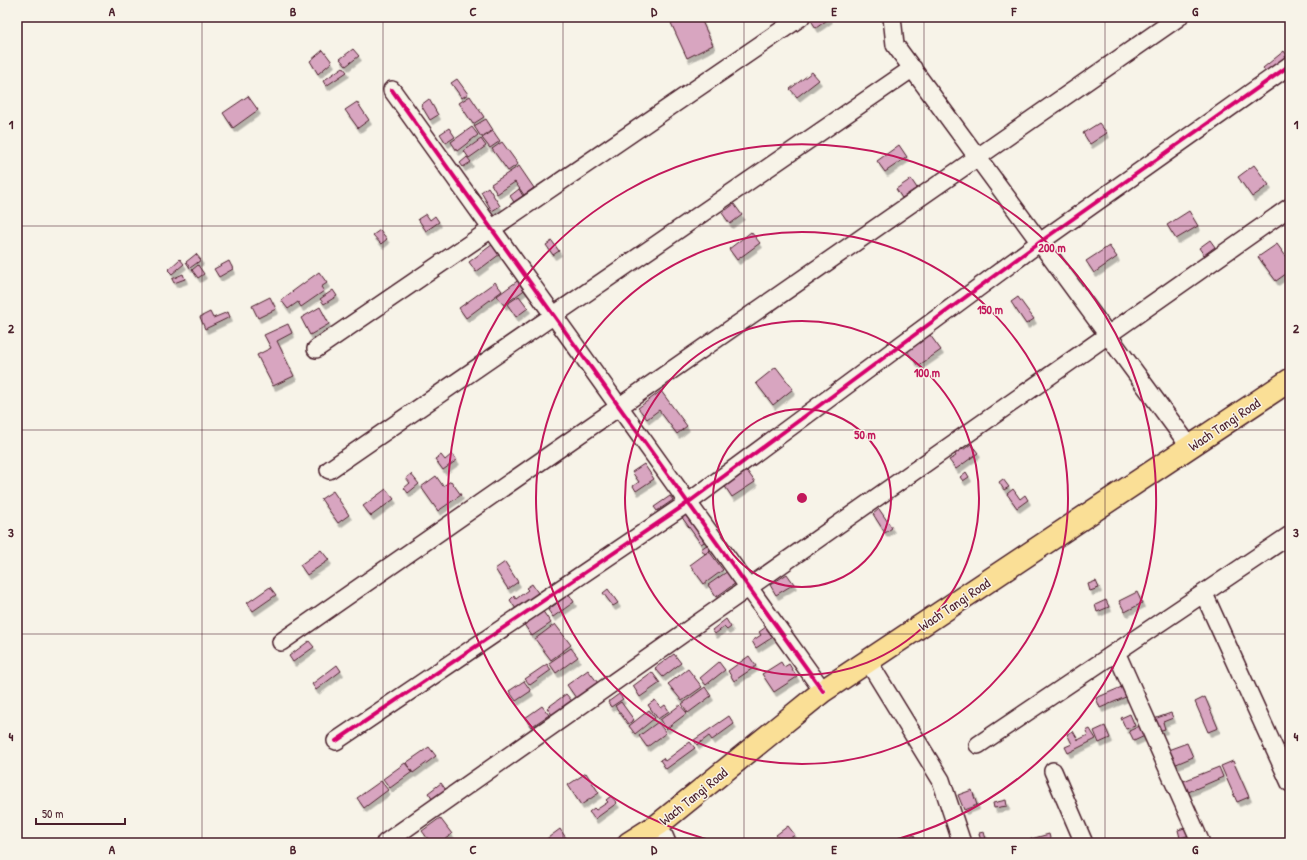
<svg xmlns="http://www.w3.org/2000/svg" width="1307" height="860" viewBox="0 0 1307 860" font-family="'Patrick Hand',sans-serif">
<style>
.building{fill:#d8a5c0;stroke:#4a1f2b;filter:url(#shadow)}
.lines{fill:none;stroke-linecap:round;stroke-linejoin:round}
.minor-casing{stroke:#4a1f2b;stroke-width:20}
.major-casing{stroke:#4a1f2b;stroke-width:25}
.minor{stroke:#f7f3e8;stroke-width:17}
.major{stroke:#fadf96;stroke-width:22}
.cycleway-casing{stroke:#f7f3e8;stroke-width:6}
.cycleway{stroke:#d6006c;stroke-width:4}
.grid{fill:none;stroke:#4a1f2b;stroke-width:1;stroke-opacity:0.55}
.ring{fill:none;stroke:#c2185b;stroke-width:2}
.labels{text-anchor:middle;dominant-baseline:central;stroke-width:3;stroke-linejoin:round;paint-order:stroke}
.street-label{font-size:14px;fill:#4a1f2b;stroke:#f7f3e8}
.centre{fill:#c2185b;stroke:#f7f3e8;stroke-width:2}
.ring-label{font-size:12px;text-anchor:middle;font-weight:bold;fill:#c2185b;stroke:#f7f3e8;stroke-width:3;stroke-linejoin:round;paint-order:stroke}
.neatline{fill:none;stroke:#4a1f2b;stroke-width:1.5}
.grid-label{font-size:13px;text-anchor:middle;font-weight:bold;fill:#4a1f2b}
</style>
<defs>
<filter id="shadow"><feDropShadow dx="2.5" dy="4.5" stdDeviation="0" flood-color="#0004"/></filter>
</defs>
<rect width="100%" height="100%" fill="#f7f3e8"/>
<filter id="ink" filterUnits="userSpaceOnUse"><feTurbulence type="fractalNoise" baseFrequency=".025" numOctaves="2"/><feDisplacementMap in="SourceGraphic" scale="8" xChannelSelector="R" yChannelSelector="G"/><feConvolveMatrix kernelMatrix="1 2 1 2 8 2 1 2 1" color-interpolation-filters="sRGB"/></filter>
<g filter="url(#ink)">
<!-- building -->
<path class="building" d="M683,17H700L713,45L687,58L671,23Z
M812,17H829L830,18L816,28L810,19Z
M353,49L359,56L346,66L340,59Z
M323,50L332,62L318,74L310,61Z
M1284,51L1289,58L1268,74L1263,68Z
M343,67L347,72L326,86L323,81Z
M812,72L819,80L797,97L790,89Z
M457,79L468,94L462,98L451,83Z
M248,96L258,110L233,128L223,113Z
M470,96L484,117L473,124L459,103Z
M429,99L438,115L430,120L421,105Z
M357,102L369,120L358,128L345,110Z
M486,119L493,130L481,137L474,126Z
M1099,123L1107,133L1090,144L1083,133Z
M472,127L478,135L457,151L451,142Z
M449,128L455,137L446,143L440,134Z
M493,131L500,141L490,148L482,138Z
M481,139L486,146L469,158L464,151Z
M502,142L518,164L508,171L492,149Z
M899,145L907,157L885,172L877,161Z
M467,157L471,162L463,167L460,163Z
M1254,165L1269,185L1252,197L1238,177Z
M519,166L534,188L524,195L515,182L497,194L491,184Z
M911,179L917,188L902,198L896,189Z
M488,187L500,206L492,211L481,192Z
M519,189L523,196L514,202L510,196Z
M734,204L742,215L730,224L722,213Z
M1189,211L1198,226L1176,239L1167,225Z
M426,214L430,220L435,216L439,222L426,231L418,219Z
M380,230L387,239L381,244L373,235Z
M751,232L760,243L737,260L729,249Z
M1210,240L1215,247L1204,255L1199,248Z
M552,241L559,251L553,255L546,245Z
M493,244L500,254L476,272L469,262Z
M1277,244L1290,262V271L1276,281L1258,257Z
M1109,246L1117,257L1094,273L1086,261Z
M196,254L201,260L190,268L186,262Z
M180,259L184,264L172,274L168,270Z
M229,261L233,269L219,277L214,269Z
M198,265L204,274L198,278L192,270Z
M319,272L327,283L321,287L324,291L301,307L298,302L288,309L281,300Z
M183,274L185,279L174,283L172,279Z
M520,279L527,288L504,305L497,296Z
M495,282L502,291L466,318L459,308Z
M333,290L337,296L324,304L320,299Z
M519,296L528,308L516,317L507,304Z
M270,297L276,309L258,318L252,306Z
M1018,297L1034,319L1026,324L1011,302Z
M320,307L329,324L310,335L301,318Z
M210,312L213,318L228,312L230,317L205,329L200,317Z
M288,324L292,333L277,341L294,376L273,386L257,355L271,348L264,335Z
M930,335L941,350L918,366L907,351Z
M776,367L793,389L773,405L756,383Z
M661,391L687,426L677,434L659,410L647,419L638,408Z
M971,444L978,453L956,469L949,460L956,456L954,453L961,448L963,450Z
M452,454L457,460L443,470L435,459L441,455L445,460Z
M644,464L654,479L636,491L633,486L639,482L632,472Z
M745,468L755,482L732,497L722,482Z
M966,472L969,477L963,481L960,477Z
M411,474L419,484L408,493L404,488L410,483L406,478Z
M436,476L443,486L451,481L461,495L438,511L421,487Z
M1003,479L1009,487L1004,490L999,482Z
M386,489L394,499L371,516L363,506Z
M1013,489L1020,499L1025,495L1028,500L1017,508L1007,494Z
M333,491L349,515L338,523L321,499Z
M670,496L673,500L657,511L654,507Z
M879,509L892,528L885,533L873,514Z
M689,511L709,539L701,544L681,516Z
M711,542L714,547L705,554L701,549Z
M321,550L329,560L307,575L300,565Z
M709,551L723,570L704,584L690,565Z
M505,562L518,582L508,589L495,569Z
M728,571L736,583L716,597L708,585Z
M787,574L794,584L776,595L770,585Z
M1096,581L1099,588L1090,591L1088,584Z
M532,584L538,593L516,609L510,600L514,596L516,599L528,590L526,588Z
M270,587L276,595L253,611L247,603Z
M608,589L618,603L613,606L603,593Z
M1137,592L1142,603L1125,612L1119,601Z
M569,594L574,602L553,617L548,610Z
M1106,600L1109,607L1097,612L1095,605Z
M542,610L551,623L532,636L523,623Z
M726,619L731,627L727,630L724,627L715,634L712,630Z
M555,624L571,645L551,660L535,639Z
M766,627L773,637L756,648L752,641L761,635L759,632Z
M309,641L314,647L293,662L289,656Z
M571,648L578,657L556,673L549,663Z
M674,654L681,663L663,677L655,668Z
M749,656L756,666L734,681L728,671Z
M719,662L725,670L706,685L700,678Z
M781,662L784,667L789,664L797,677L774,692L762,674Z
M547,664L551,670L530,685L525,679Z
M337,665L341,671L316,690L312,684Z
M688,669L702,687L682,701L668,684Z
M588,670L598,683L576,698L567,685Z
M652,672L660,683L640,697L633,686Z
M524,681L531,691L516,701L509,691Z
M1124,686L1128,696L1100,708L1096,698Z
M705,687L711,696L688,713L682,704Z
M566,694L572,701L553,716L547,708Z
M619,694L623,699L611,707L608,702Z
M1205,697L1218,728L1208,732L1195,702Z
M655,700L661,708L665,705L669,711L658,719L648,705Z
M621,702L634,720L628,724L615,706Z
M680,705L687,713L666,729L660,720Z
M542,706L549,715L531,727L525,718Z
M649,710L655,718L635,734L629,726Z
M1171,713L1173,718L1163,722L1165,729L1158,731L1154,719Z
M1130,714L1135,726L1126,729L1121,718Z
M729,716L734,724L712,740L709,736L697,745L694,740Z
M658,722L666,733L647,747L639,736Z
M1144,724L1149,734L1134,741L1129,731Z
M1105,726L1110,738L1099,743L1094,731Z
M1090,729L1096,739L1068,753L1065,747L1072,744L1067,734L1073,731L1078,740L1088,735L1086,731Z
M690,742L695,748L666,769L660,760L663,758L665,761Z
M1187,743L1193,757L1174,765L1168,750Z
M429,747L436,756L413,773L406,763Z
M1233,761L1249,797L1237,802L1221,766Z
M405,763L412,772L390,788L383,779Z
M1219,767L1223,777L1186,793L1181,782Z
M586,773L599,793L581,805L568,785Z
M381,781L388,790L364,808L357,798Z
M441,783L446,790L433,800L428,793Z
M972,790L977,805L964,810L958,795Z
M611,796L617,803L595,819L589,812L594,808L596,810L608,802L606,800Z
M1006,800L1007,806L994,808L993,803Z
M440,818L452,834L440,843H431L422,831Z
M788,826L795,835L782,843L776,835Z
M1188,827L1191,835L1180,838L1178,830Z
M560,829L566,838L560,843H541Z
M984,832L987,843H981L979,833Z
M1049,834L1051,842L1025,843L1024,841Z
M914,835L918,843H905L903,840Z"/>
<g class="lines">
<defs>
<path id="minor" d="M892,17L895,45L1190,447
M392,90L823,691
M316,349L801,17
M329,470L913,68
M1204,594L1290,783
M281,642L1179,17
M1116,652L1201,843
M868,661L941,780L962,843
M336,741L689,502L1040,242L1290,65
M978,745L1290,535
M1053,771L1084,843
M659,824L667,843
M385,843L1290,207"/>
<path id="major" d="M629,843L659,824L823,691L1290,380"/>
</defs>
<!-- minor casing -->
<use href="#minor" class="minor-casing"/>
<!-- major casing -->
<use href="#major" class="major-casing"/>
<!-- minor -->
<use href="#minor" class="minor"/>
<!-- major -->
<use href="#major" class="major"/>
<defs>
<path id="cycleway" d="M392,90L823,691
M336,741L689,502L1040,242L1290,65"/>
</defs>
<!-- cycleway casing -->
<use href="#cycleway" class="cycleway-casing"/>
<!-- cycleway -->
<use href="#cycleway" class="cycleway"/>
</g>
</g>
<!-- grid -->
<path class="grid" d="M202,17V843M383,17V843M563,17V843M744,17V843M924,17V843M1105,17V843M17,226H1290M17,430H1290M17,634H1290"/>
<!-- distance rings -->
<g class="ring">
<circle cx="802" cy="498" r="89"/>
<circle cx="802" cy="498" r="177"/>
<circle cx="802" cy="498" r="266"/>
<path d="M722 843A354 354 0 1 1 882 843"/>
</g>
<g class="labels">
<!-- street labels -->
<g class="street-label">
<text transform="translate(1224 424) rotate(-34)">Wach Tangi Road</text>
<text transform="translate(954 604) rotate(-34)">Wach Tangi Road</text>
<text transform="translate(693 796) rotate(-39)">Wach Tangi Road</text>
</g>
</g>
<circle cx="802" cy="498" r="6" class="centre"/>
<g class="ring-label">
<text x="1052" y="252">200 m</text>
<text x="990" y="314">150 m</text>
<text x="927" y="377">100 m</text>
<text x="865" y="439">50 m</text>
</g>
<!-- margin -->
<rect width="1307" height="860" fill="none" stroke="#f7f3e8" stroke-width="44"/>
<!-- scale -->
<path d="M36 818v6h89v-6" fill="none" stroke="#4a1f2b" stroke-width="2"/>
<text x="42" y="818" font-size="12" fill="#4a1f2b" stroke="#f7f3e8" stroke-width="3" paint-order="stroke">50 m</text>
<rect x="22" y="22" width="1263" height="816" class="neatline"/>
<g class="grid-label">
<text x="112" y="16">A</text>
<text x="293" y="16">B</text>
<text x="473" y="16">C</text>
<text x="654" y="16">D</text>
<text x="834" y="16">E</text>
<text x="1014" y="16">F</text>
<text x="1195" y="16">G</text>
<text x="11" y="129">1</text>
<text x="1296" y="129">1</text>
<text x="11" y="333">2</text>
<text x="1296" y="333">2</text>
<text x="11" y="537">3</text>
<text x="1296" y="537">3</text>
<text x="11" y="741">4</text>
<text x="1296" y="741">4</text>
<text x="112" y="854">A</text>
<text x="293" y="854">B</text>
<text x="473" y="854">C</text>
<text x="654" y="854">D</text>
<text x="834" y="854">E</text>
<text x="1014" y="854">F</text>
<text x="1195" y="854">G</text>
</g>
</svg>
